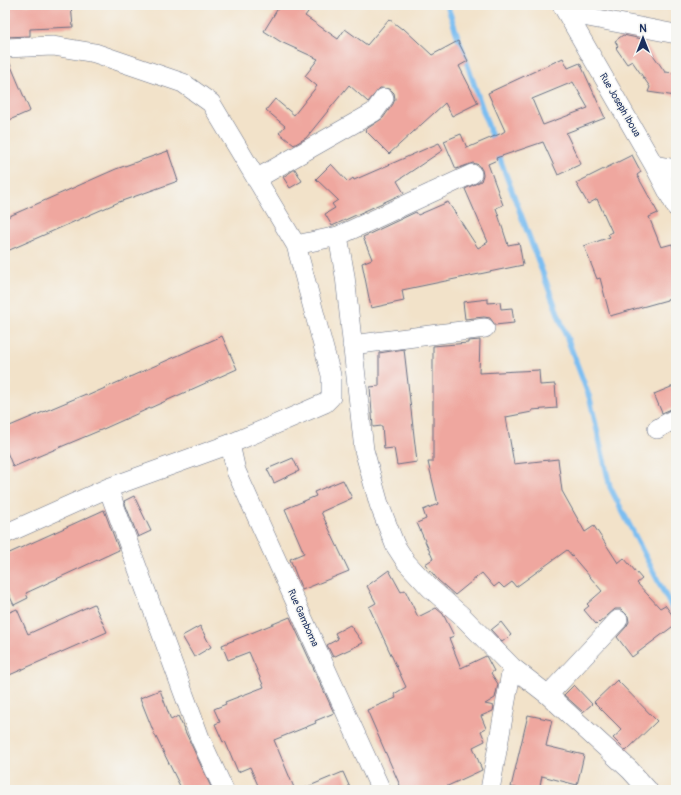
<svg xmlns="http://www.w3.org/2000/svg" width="681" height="795" viewBox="0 0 681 795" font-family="Pangolin,sans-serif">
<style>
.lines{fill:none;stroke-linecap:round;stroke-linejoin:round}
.stream{stroke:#7bbef1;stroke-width:5.5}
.building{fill:#efa79f;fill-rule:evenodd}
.minor-casing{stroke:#666e83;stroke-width:20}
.minor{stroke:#fff;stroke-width:19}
.labels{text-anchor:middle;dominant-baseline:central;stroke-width:3;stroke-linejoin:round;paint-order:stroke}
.street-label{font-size:10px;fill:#1b2f5e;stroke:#f6f6f2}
</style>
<rect width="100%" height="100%" fill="#f6f6f2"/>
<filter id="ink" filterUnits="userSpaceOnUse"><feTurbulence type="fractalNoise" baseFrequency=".025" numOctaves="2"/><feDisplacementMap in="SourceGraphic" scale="8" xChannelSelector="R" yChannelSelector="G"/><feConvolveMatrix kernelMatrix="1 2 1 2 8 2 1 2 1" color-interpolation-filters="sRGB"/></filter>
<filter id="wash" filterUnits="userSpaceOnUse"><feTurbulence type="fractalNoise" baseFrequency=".012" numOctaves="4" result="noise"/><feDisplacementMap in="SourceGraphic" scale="16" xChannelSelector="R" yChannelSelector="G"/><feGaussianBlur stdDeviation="0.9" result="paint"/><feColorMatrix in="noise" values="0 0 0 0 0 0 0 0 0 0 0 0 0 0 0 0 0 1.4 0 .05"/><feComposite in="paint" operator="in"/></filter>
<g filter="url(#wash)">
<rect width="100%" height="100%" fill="#f2e2c9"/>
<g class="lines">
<!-- stream -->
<path class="stream" d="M447,5L494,143
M497,151L590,399L610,487L676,616"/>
</g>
<g id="blocks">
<!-- building -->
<path class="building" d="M5,5H71L73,27L30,29V36L5,37Z
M280,5H313L305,16L338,39L345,29L367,45L389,19L402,29L403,28L432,55L458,41L468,61L459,66L478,103L452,116L445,103L389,154L365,130L383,118L393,104L395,99L394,93L390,89L380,88L368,102L349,85L306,138L294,145L279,133L285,126L266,110L275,99L294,115L317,86L305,76L318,59L281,42L264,31Z
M623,35L642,39L665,72L676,73V96L648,92L650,87L632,61L627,64L616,48L618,46L615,41Z
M563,58L568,68L580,63L605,118L566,133L581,164L558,175L543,142L496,158L497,160L488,164L503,205L496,208L508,245L519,243L523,265L402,290L404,301L371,308L362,263L372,259L363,237L416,212L418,215L448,202L478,248L488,242L465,189L481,181L483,175L482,170L479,165L473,163L456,169L444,141L461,134L467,148L502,133L505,131L488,93ZM573,82L588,108L543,125L532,99Z
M5,59H8L30,111L5,122Z
M439,143L443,150L397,181L404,193L332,226L325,214L335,208L332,204L338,200L316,179L331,164L348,182L353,178L354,180Z
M168,151L178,181L119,202L5,252V218L116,169Z
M632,155L641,172L637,175L658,213L649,217L661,247L672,244L676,259V296L667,299V300L610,316L600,278L597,279L584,246L610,237L608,234L612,232L597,199L588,204L576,183Z
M295,169L302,181L290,188L283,177Z
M488,299V303L500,302L501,309L512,308L514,323L495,325L490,318L484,317L465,319L463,302Z
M222,336L237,369L101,430L13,467L5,447V428L86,394L87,396Z
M480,340L479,373L539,370L540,385L555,384L557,408L532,410V412L506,417L514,464L558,459L562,491L585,532L594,526L618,563L624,558L642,579L637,583L660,608L665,605L676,620V624L632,657L617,637L626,627L629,622L628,616L621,609H615L599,623L598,622L596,624L584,610L589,606L587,604L602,591L567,550L516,587L512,582L504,588L499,583L494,587L482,573L455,595L438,580L425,564L433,559L417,523L426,519L423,510L438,504L428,462H433V346L468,343V341Z
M404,349L417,462L397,465L394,448L384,449L382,426L373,427L370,387L379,386V353Z
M676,385V407L662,413L654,394Z
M293,458L299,471L274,483L267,469Z
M343,480L352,498L321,512L349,571L302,590L290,559L304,553L285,509L316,496L314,492Z
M134,496L151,531L138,537L124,501Z
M104,510L119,550L26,593L28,598L14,605L5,587V555Z
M389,570L401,592L405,590L418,617L436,608L443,614L454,636L449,638L461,668L486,656L494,671L491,673L498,684L495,698L485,704L494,706L493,711L481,716L486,728L481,731L485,741L473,747L482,770L439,790H402L367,710L396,698L394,694L406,687L369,607L376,603L367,586Z
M94,604L107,632L5,677V614L17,609L28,634Z
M290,617L334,713L315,721L316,723L274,740L295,790H260L250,767L238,772L225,741L223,742L215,724L220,722L214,709L226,704L225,702L264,687L249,652L228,660L222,645Z
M501,622L511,635L502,642L491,630Z
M350,625L363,643L333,657L327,645L338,639L335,633Z
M200,626L211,647L194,657L182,636Z
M617,680L657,721L626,751L613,738L622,730L594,702Z
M574,685L592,704L583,712L564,695Z
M160,690L171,720L178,716L211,787L205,790H182L154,733L140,698Z
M528,715L552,720L546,746L584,755L577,785L542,776L539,790H525L511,787Z
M343,772L351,790H300Z"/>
</g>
</g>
<g filter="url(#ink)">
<use href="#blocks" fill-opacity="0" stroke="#666e83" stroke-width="1"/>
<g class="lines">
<defs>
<path id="minor" d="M562,5L654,165L676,207
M567,13L676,34
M5,48L53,46L95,53L183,83L211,103L296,245L331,375V397L325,403L230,444L108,488L5,534
M654,165L676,169
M256,179L374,112L384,98
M338,236L345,276L364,450L379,504L395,545L406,562L430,588L461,615L512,667L548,695L630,770L648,790
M296,245L338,236L472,174
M352,345L485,328
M657,429L676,418
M230,444L236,471L381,790
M108,488L200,738L224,790
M548,695L618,620
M490,790L512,667"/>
</defs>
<!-- minor casing -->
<use href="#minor" class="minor-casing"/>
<!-- minor -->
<use href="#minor" class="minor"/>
</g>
</g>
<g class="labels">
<!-- street labels -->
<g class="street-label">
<text transform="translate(620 105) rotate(60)">Rue Joseph Iboua</text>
<text transform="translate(303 618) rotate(66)">Rue Gamboma</text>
</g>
</g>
<!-- margin -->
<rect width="681" height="795" fill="none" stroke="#f6f6f2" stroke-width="20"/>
<!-- north arrow -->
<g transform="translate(643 38)" stroke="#f6f6f2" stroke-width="3" paint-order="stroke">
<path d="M0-3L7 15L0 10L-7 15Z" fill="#1b2f5e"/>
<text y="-6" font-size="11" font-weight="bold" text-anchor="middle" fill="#1b2f5e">N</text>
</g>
</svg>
